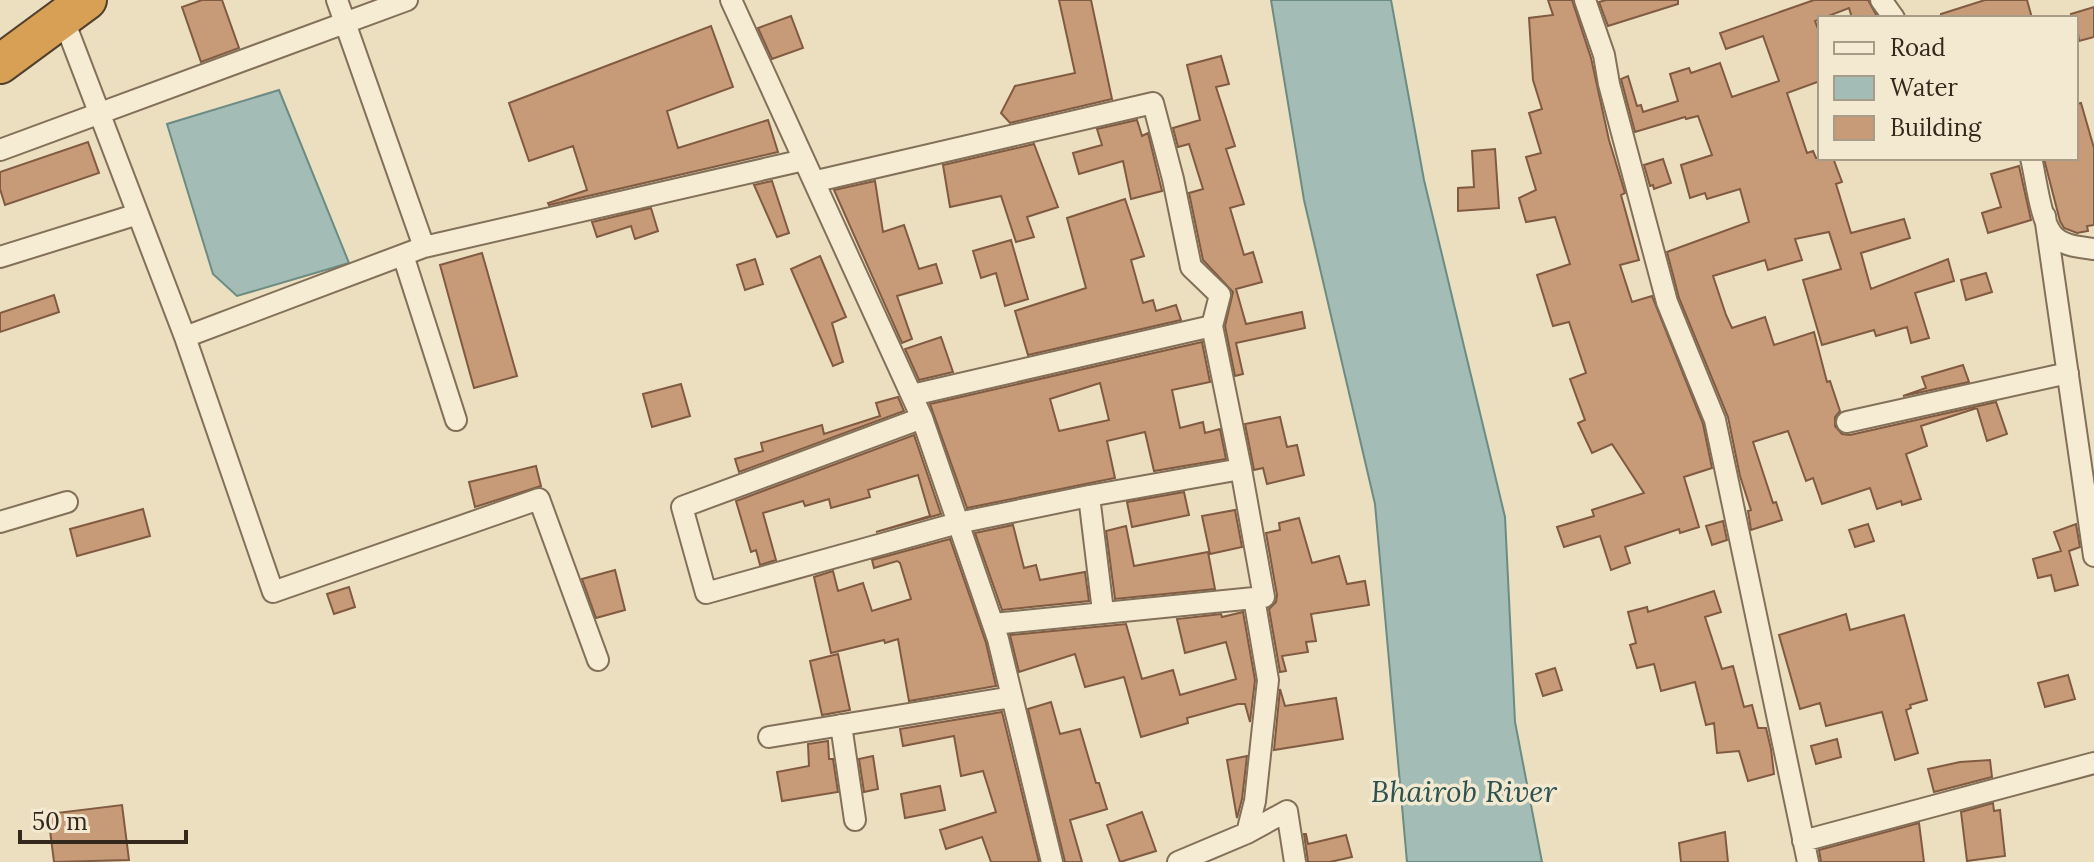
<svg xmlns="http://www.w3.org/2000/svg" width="2094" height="862" viewBox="0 0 2094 862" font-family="Lora,serif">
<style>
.water{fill:#a3bdb6;stroke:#6b8b83;stroke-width:2}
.building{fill:#c79a78;stroke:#815b41;stroke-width:2;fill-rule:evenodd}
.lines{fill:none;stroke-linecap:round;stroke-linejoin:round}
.street-casing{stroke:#837059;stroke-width:24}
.highway-casing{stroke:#513f2e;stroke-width:42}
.street{stroke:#f6ecd3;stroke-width:20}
.highway{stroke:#d7a055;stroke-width:38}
.labels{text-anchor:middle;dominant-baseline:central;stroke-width:7;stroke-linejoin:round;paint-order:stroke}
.water-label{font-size:30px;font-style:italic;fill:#2d5351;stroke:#f3e9d0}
</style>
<rect width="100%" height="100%" fill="#ebdfc0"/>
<!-- water -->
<path class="water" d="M1271,0H1391L1424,180L1505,517L1515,722L1542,862H1407L1375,504L1304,200Z
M279,90L349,263L237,296L213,274L167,124Z"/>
<!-- building -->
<path class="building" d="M202,0H222L239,48L201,62L182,7Z
M1059,0H1091L1112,99L1010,123L1001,113L1015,86L1075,73Z
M1548,0H1572L1591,58L1609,140L1625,193L1621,195L1639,260L1620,265L1632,302L1652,296L1703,424L1712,468L1684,477L1699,527L1680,533L1679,529L1625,547L1630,563L1611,570L1600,536L1564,547L1557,527L1594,516L1592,510L1644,493L1612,444L1592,453L1578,423L1585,420L1570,379L1586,373L1569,322L1553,326L1537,275L1570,264L1555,217L1526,222L1519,198L1536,190L1526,157L1541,153L1529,113L1542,109L1533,80L1529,18L1553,15Z
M1606,0H1678V4L1608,26L1599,2Z
M1814,0H1868L1878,18H1852L1849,8L1815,21L1820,34V81L1787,93L1807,153L1813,151L1816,158H1833L1842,182L1836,184L1851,233L1904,219L1910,238L1861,253L1871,289L1948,259L1954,281L1915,293L1929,338L1911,343L1907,327L1876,336L1874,330L1822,345L1803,280L1841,269L1829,232L1795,239L1802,260L1768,270L1765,260L1713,276L1726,315L1732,328L1765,317L1774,345L1814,332L1827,382L1830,381L1840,411L1835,417V426L1842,434L1850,435L1996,402L2007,434L1987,441L1977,408L1921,426L1927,446L1906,454L1921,499L1902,505L1901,501L1877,509L1870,488L1822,504L1813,478L1806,481L1788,431L1753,442L1773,503L1776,502L1782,520L1751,530L1748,511L1751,510L1740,476L1728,417L1679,298L1667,252L1749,222L1740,189L1707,199L1705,193L1690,198L1681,165L1712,155L1698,116L1686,119L1685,117L1635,132L1621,79L1628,76L1637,106L1641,105L1643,112L1678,101L1670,74L1689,68L1691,73L1720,63L1732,97L1779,81L1763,36L1726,49L1720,33Z
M1985,0H2027L2032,18H1941V14Z
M2094,7V37L2079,41L2076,18H2072L2071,14Z
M791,16L803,48L772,59L758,28Z
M711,26L733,87L667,111L678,148L768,120L778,152L549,205L548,203L587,190L573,146L529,161L509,103Z
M1221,56L1229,84L1216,87L1235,146L1226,149L1244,204L1230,208L1244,255L1253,252L1262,282L1236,289L1246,324L1302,312L1305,328L1236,343L1243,374L1235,376L1225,326L1233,292L1203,260L1189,193L1203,189L1189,144L1178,147L1173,128L1200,120L1187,65Z
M2081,103L2094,148V225L2087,226L2088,231L2077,233L2064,228L2060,221L2044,159L2076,158V104Z
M1137,120L1142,136L1148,133L1162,191L1131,199L1123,161L1079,174L1073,153L1102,145L1097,129Z
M88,142L99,173L5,205L0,189V172Z
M1034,144L1058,207L1027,217L1034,237L1016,242L1001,196L950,207L943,165Z
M1495,149L1499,208L1458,211V188L1474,187L1472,151Z
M1663,159L1671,183L1654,189L1653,185L1650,186L1644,165Z
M2019,166L2031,220L1988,233L1982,213L2001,207L1991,174Z
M772,181L789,233L777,237L754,185Z
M875,181L883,232L904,225L919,269L936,264L942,283L897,296L912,339L902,343L834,190Z
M1125,199L1144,256L1131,260L1143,303L1153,300L1156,311L1176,305L1181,320L1028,355L1015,311L1086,288L1067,218Z
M651,208L658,231L635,239L631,226L597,237L592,222Z
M1011,240L1028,299L1005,306L996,273L981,278L973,251Z
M482,253L517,376L474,388L440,265Z
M820,256L846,317L832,323L843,362L833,366L791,269Z
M755,259L763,284L745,290L737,265Z
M1986,273L1992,292L1966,300L1961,280Z
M54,295L59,312L0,332V313Z
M941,337L953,372L919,380L905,349Z
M1202,342L1210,382L1172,390L1180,428L1203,422L1205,433L1220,429L1226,459L1154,471L1145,432L1107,441L1115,478L967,508L930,404ZM1100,383L1109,420L1059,431L1050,399Z
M1963,365L1969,382L1903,396L1926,388L1922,377Z
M681,384L690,416L652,427L643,394Z
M898,397L904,411L739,472L735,459L763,451L761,443L822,425L824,434L880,416L876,403Z
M1280,417L1287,447L1297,445L1304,475L1267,484L1263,468L1254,470L1245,424Z
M914,435L941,514L876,532L930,516L918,475L868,490L870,497L831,508L829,499L805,506L803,501L763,513L776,560L760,565L756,550L751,552L736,501Z
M536,466L541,486L475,507L469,482Z
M1184,492L1189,515L1132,527L1127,502Z
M143,509L150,536L77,556L70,529Z
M1235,510L1242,547L1210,554L1202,516Z
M1299,518L1312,563L1339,556L1347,584L1365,581L1369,605L1311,614L1316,641L1306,642L1308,652L1282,656L1286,671L1280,672L1269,609L1276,602L1277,595L1266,533L1280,530L1279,523Z
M1723,521L1727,540L1712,545L1706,526Z
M1868,524L1874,541L1855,547L1849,530Z
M2076,524L2080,547L2069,551L2078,585L2055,591L2051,575L2038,578L2033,559L2061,551L2054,532Z
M1013,525L1024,568L1036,565L1040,580L1085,572L1089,601L1002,610L975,533Z
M1126,526L1134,566L1208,552L1215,589L1115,599L1106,531Z
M950,539L986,643L996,686L909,701L898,639L885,643L884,640L831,653L814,577L833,571L838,591L863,583L872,611L911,599L900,563L897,561L874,568L872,560Z
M615,570L625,610L596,618L582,579Z
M349,587L355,607L334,614L327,594Z
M1714,591L1721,612L1705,617L1722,669L1733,666L1744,707L1752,705L1758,728H1766L1771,749L1774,774L1748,781L1739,751L1717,753L1714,723L1706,725L1695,682L1661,691L1654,664L1637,668L1630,645L1636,643L1628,612L1647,607L1648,612Z
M1243,612L1255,680L1250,722L1245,704H1238L1187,718L1188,723L1141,737L1124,677L1085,687L1075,654L1019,672L1010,635L1126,624L1142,679L1173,670L1180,695L1236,679L1226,642L1185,653L1177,619L1221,614L1222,617Z
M1846,614L1850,630L1904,615L1927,700L1910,705L1911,708L1906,710L1918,753L1895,760L1882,712L1826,726L1820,703L1800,709L1779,635Z
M838,654L850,710L822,715L810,661Z
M1555,668L1562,690L1543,696L1536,674Z
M2068,675L2075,699L2045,707L2038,683Z
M1280,689L1285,706L1336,698L1343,739L1274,750Z
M1051,702L1060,734L1080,729L1096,783H1099L1107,809L1070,820L1082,862H1065L1028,709Z
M1002,712L1039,862H991L982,837L946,849L940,830L996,812L983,771L961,776L954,736L903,746L900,729Z
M1837,739L1841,757L1816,764L1811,746Z
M828,741L829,759H833L838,792L782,801L777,772L809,766L808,744Z
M873,756L878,789L864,792L859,759Z
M1247,756L1242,799L1237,818L1227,760Z
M1990,760L1992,777L1934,792L1928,769L1960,762Z
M940,786L945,810L905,818L901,794Z
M1993,803L1994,811L2000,810L2005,856L1967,861L1961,812Z
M122,805L129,860L54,862L48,814Z
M1142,812L1156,851L1120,862L1107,825Z
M1919,823L1924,862H1821L1819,850Z
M1725,832L1728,862H1681L1679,843Z
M1304,834H1306L1308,844L1346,835L1352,857L1330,862H1308Z"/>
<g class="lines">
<defs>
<path id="street" d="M731,0L922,418L998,639L1052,862
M1585,0L1604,55L1609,84L1667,302L1715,420L1808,862
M1881,0L1894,18
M63,18L185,337L273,592L539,499L598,660
M0,150L407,0
M2031,158C2036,178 2040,218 2052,234C2061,246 2080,247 2094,249
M821,180L1153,103L1173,179L1191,267L1220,295L1212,326L912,395
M2045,216L2094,556
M424,247L804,160
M403,255L456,420
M0,257L138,214
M185,337L424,247L337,0
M922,418L682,507L706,593L958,523L1089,496L1241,469L1212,326
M1847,422L2068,373
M1089,496L1102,603
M0,522L67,502
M993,624L1264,597L1241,469
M841,725L855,820
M769,737L1012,697
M1247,833L1287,811L1295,862
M1803,841L2094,763
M1178,862L1247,833L1255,801L1268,680L1254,598"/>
<path id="highway" d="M0,64L87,0"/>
</defs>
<!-- street casing -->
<use href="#street" class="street-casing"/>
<!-- highway casing -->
<use href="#highway" class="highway-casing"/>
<!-- street -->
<use href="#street" class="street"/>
<!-- highway -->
<use href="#highway" class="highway"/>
</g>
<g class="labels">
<!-- water labels -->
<g class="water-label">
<text x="1464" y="791">Bhairob River</text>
</g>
</g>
<!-- legend -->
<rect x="1818" y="16" width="260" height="144" fill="#f3e9d0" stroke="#a79c88" stroke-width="2"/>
<rect x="1834" y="42" width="40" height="12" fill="#f6ecd3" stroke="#a79c88" stroke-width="2"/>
<text x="1890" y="56" font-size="24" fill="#34281d">Road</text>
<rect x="1834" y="76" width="40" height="24" fill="#a3bdb6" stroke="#a79c88" stroke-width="2"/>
<text x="1890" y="96" font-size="24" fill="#34281d">Water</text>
<rect x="1834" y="116" width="40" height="24" fill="#c79a78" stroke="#a79c88" stroke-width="2"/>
<text x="1890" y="136" font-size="24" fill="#34281d">Building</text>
<!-- scale -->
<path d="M20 830v12h166v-12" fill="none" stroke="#34281d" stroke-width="4"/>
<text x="32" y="830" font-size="24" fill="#34281d" stroke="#f3e9d0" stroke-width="6" paint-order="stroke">50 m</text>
</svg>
